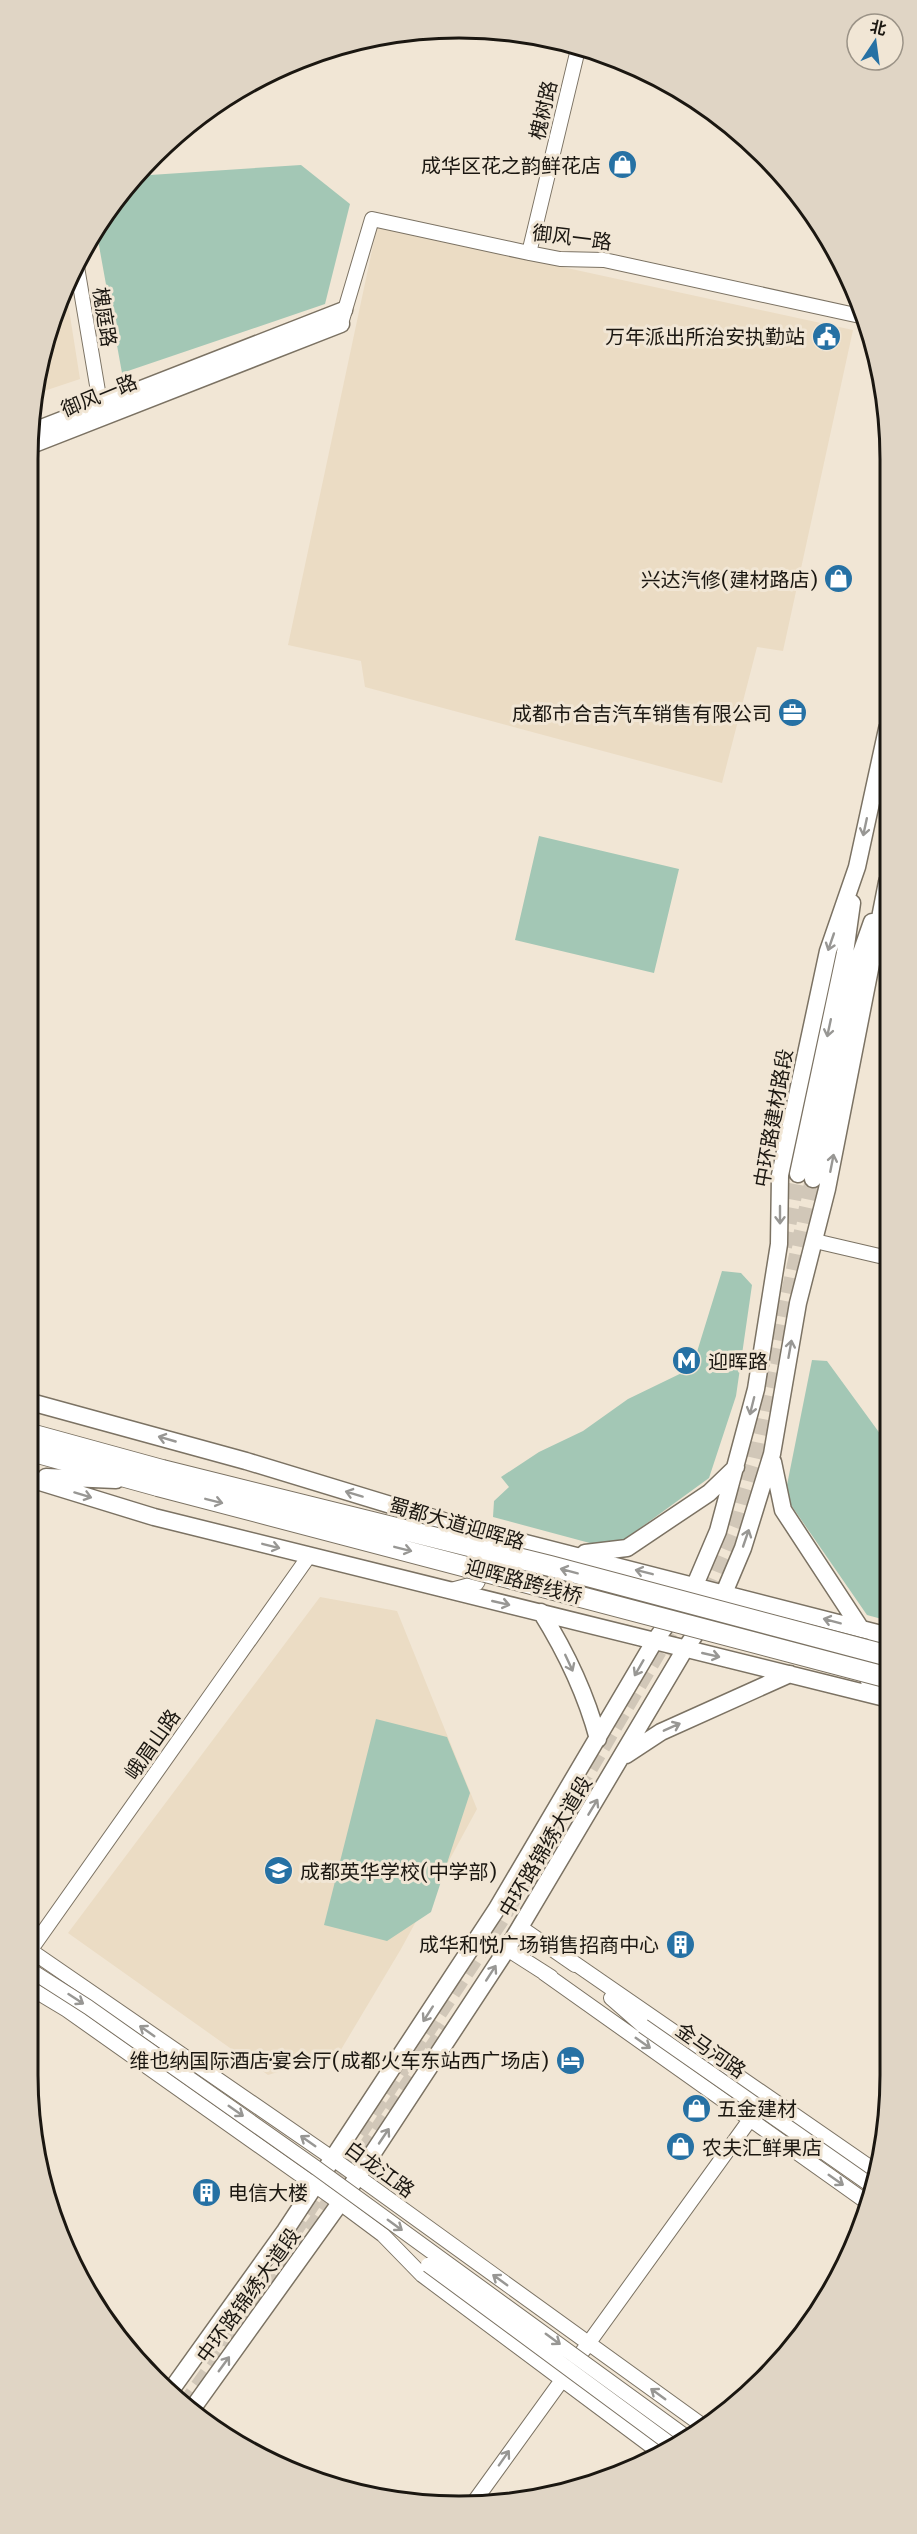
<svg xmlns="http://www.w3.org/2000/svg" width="917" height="2534" viewBox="0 0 917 2534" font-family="Merriweather,'Noto Sans SC',serif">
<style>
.built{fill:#ebdcc4}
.green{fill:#a3c7b5}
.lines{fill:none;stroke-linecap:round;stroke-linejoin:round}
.major-tunnel{stroke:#d1c7b8;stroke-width:16;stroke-dasharray:16 8;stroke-linecap:butt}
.minor-casing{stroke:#7b7263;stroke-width:16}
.major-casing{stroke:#7b7263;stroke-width:19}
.highway-casing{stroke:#7b7263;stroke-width:22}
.minor{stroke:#fff;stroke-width:14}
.major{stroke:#fff;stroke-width:16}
.highway{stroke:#fff;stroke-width:20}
.minor-bridge-casing{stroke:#7b7263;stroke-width:16;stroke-linecap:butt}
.highway-bridge-casing{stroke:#7b7263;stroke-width:22;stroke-linecap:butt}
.minor-bridge{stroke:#fff;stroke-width:14}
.highway-bridge{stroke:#fff;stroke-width:20}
.oneway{stroke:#989794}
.labels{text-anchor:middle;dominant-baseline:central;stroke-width:6;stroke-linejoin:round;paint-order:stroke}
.street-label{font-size:20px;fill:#1b1711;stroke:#f1e6d5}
.poi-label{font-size:20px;fill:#1b1711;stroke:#f1e6d5;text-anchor:end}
.rim{fill:none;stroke:#1b1711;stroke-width:3}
</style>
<rect width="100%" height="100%" fill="#f1e6d5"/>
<!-- built -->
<path class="built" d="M377,227L853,330L783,651L757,647L722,783L365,687L361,661L288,645Z
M65,284L80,379L35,394L42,347Z
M320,1597L397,1611L477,1809L401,1949L339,2053L268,2075L68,1933Z"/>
<!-- green -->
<path class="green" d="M301,165L350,204L325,304L122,373L96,229L116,196L135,176Z
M539,836L679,869L654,973L515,940Z
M722,1271L741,1273L752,1285L736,1396L709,1478L621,1542L601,1546L493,1517L494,1501L509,1487L501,1477L539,1452L583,1431L628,1399L692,1368Z
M812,1360L827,1361L889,1446V1621L867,1615L791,1505L787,1485Z
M376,1719L447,1737L470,1793L431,1912L387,1941L324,1925Z"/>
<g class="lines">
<!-- major-tunnel -->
<path class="major-tunnel" d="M784,1247L798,1174
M672,1657L711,1581L738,1515L754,1459L813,1179
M293,2233L501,1920L670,1632
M213,2346L245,2300
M184,2406L318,2219L446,2027"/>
<defs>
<path id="minor" d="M529,253L579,45
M76,261L100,403L105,414
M342,320L372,219L529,253L560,259L604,260L860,316
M815,1241L888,1258
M451,1590L477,1583C483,1571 491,1555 482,1543
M881,1697C859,1679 854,1644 889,1639
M520,1927L575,1965
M27,1948L332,2158L706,2428
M507,1949L551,1977
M27,1955L309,1556
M570,1960L877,2172
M544,1973L868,2203
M27,1986L67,2010L340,2203L383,2235L422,2275L659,2452
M611,1998L643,2026
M471,2506L767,2096"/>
<path id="major" d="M31,432L344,310
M29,446L341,324
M798,1174L845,953L852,903
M813,1179L860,956L872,922
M27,1401L246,1461L463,1527L889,1636
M773,1462L783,1510L861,1629
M46,1477L116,1480
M27,1478L154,1517L889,1699
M585,1553L627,1548L709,1493L736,1467
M541,1612C566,1652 586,1694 598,1739
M626,1755L661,1732L790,1674
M169,2393L285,2231L496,1910L654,1642L695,1585L718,1531L756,1389L779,1244L780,1175L828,951L857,867L887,729
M190,2412L340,2203L507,1949L685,1649L724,1593L743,1548L772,1454L798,1303L827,1189L887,882"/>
<path id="highway" d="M27,1433L162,1470
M27,1450L158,1486"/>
</defs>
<!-- minor casing -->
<use href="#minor" class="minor-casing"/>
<!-- major casing -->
<use href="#major" class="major-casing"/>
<!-- highway casing -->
<use href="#highway" class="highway-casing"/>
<!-- minor -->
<use href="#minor" class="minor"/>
<!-- major -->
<use href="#major" class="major"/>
<!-- highway -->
<use href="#highway" class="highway"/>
<defs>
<path id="minor-bridge" d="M27,1968L88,2007L315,2167L689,2439
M643,2026L875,2188
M428,2265L673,2446"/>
<path id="highway-bridge" d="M162,1470L550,1566L889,1656
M158,1486L889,1678"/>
</defs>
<!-- minor-bridge casing -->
<use href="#minor-bridge" class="minor-bridge-casing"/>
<!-- highway-bridge casing -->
<use href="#highway-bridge" class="highway-bridge-casing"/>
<!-- minor-bridge -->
<use href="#minor-bridge" class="minor-bridge"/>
<!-- highway-bridge -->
<use href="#highway-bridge" class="highway-bridge"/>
</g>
<!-- one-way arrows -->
<defs><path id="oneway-shaft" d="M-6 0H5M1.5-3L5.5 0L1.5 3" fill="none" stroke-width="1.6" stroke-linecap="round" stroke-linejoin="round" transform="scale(1.5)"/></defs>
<g class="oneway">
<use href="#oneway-shaft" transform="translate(865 827) rotate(102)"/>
<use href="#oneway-shaft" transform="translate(831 942) rotate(109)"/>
<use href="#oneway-shaft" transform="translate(829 1028) rotate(102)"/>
<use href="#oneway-shaft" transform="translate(832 1163) rotate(-79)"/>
<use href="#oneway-shaft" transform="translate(780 1215) rotate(90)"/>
<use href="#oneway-shaft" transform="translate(790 1349) rotate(-80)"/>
<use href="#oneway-shaft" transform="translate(752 1406) rotate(104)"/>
<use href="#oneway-shaft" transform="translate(167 1439) rotate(-164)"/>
<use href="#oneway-shaft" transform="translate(354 1494) rotate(-163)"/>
<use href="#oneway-shaft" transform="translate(83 1495) rotate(17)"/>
<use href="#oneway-shaft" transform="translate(214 1501) rotate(14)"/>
<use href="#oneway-shaft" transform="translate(746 1538) rotate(-71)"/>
<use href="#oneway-shaft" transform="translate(271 1546) rotate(14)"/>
<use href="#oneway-shaft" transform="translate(403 1549) rotate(14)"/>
<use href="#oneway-shaft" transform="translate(569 1571) rotate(-165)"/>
<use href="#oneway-shaft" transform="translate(644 1572) rotate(-166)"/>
<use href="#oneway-shaft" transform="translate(501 1603) rotate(13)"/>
<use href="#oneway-shaft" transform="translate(832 1621) rotate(-165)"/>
<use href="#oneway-shaft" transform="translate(711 1655) rotate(13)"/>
<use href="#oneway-shaft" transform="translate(569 1663) rotate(65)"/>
<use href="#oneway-shaft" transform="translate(639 1668) rotate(120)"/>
<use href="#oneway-shaft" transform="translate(672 1727) rotate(-24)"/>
<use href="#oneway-shaft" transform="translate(593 1807) rotate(-59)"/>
<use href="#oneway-shaft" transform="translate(491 1973) rotate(-57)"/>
<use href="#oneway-shaft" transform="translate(76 1999) rotate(33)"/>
<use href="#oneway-shaft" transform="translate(428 2014) rotate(123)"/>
<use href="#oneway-shaft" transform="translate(147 2031) rotate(-145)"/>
<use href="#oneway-shaft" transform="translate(643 2043) rotate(35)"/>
<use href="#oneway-shaft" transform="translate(236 2111) rotate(35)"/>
<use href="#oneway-shaft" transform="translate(384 2136) rotate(-56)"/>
<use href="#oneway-shaft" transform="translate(308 2141) rotate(-145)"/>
<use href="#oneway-shaft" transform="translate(836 2180) rotate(35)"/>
<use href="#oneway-shaft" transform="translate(395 2225) rotate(36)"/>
<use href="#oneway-shaft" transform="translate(500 2280) rotate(-144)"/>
<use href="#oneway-shaft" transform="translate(553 2339) rotate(36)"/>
<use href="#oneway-shaft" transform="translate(224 2364) rotate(-54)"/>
<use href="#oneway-shaft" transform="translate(658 2394) rotate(-144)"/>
<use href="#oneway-shaft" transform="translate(504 2458) rotate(-55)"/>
</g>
<!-- icons -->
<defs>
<symbol id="shop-disc" viewBox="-11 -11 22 22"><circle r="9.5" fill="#2671a4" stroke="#f1e6d5"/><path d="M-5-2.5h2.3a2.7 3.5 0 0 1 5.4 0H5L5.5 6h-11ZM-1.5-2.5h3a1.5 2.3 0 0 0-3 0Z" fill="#fff"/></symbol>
<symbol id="civic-disc" viewBox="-11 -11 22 22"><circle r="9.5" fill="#2671a4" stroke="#f1e6d5"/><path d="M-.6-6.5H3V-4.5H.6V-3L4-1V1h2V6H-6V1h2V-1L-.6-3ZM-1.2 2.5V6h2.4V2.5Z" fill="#fff"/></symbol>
<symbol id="office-disc" viewBox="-11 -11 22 22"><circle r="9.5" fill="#2671a4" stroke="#f1e6d5"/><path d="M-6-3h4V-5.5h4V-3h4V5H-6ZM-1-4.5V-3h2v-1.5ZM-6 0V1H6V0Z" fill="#fff"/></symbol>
<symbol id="metro-disc" viewBox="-11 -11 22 22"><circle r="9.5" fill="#2671a4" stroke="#f1e6d5"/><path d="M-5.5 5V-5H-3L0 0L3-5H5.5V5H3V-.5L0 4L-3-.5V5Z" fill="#fff"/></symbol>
<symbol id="school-disc" viewBox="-11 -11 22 22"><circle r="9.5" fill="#2671a4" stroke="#f1e6d5"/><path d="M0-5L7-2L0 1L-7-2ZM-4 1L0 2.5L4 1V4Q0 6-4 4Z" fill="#fff"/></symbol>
<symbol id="building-disc" viewBox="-11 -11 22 22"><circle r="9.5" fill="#2671a4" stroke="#f1e6d5"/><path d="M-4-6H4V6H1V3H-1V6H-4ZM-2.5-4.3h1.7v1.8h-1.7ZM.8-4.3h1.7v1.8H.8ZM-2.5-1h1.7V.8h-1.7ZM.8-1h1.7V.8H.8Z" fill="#fff"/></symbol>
<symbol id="hotel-disc" viewBox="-11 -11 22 22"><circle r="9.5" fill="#2671a4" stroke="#f1e6d5"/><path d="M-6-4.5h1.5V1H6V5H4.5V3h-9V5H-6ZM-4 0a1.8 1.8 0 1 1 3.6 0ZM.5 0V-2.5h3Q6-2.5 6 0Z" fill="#fff"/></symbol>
</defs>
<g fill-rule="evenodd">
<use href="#shop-disc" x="606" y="148" width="33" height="33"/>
<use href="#civic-disc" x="810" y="320" width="33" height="33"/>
<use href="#shop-disc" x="822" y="562" width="33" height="33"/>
<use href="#office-disc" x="776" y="696" width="33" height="33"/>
<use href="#metro-disc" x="670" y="1344" width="33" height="33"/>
<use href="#school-disc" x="262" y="1854" width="33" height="33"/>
<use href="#building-disc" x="664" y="1928" width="33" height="33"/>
<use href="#hotel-disc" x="554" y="2044" width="33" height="33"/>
<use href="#shop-disc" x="680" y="2092" width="33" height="33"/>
<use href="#shop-disc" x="664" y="2130" width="33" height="33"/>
<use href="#building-disc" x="190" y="2176" width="33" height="33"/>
</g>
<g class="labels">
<!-- street labels -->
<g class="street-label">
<text transform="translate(543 110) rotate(-77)">槐树路</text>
<text transform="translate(572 237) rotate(7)">御风一路</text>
<text transform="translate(105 317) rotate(81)">槐庭路</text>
<text transform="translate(99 395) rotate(-22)">御风一路</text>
<text transform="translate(773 1118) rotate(-80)">中环路建材路段</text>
<text transform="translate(457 1523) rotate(16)">蜀都大道迎晖路</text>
<text transform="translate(524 1581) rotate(15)">迎晖路跨线桥</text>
<text transform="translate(152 1744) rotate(-55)">峨眉山路</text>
<text transform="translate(545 1846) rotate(-59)">中环路锦绣大道段</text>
<text transform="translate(711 2050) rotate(35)">金马河路</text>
<text transform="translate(380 2169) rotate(36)">白龙江路</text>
<text transform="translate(248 2295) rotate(-54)">中环路锦绣大道段</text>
</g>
<!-- poi labels -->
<g class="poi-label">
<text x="601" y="165">成华区花之韵鲜花店</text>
<text x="805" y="336">万年派出所治安执勤站</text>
<text x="818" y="579">兴达汽修(建材路店)</text>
<text x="772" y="713">成都市合吉汽车销售有限公司</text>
<text x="708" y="1361" text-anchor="start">迎晖路</text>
<text x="300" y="1871" text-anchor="start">成都英华学校(中学部)</text>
<text x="659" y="1944">成华和悦广场销售招商中心</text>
<text x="549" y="2060">维也纳国际酒店·宴会厅(成都火车东站西广场店)</text>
<text x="717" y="2108" text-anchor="start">五金建材</text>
<text x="702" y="2147" text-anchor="start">农夫汇鲜果店</text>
<text x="228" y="2192" text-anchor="start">电信大楼</text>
</g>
</g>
<!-- crop -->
<path d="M0 0H917V2534H0ZM459 38H459A421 421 0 0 1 880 459V2075A421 421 0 0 1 459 2496H459A421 421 0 0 1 38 2075V459A421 421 0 0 1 459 38Z" fill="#e0d5c5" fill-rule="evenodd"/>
<path class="rim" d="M459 38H459A421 421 0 0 1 880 459V2075A421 421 0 0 1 459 2496H459A421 421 0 0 1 38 2075V459A421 421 0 0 1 459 38Z"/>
<!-- north arrow -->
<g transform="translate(875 42) rotate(13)"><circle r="28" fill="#f1e6d5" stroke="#9b9387" stroke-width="1.5"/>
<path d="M0-4.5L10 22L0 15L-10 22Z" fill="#2671a4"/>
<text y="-9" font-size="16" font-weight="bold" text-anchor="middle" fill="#1b1711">北</text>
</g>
</svg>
